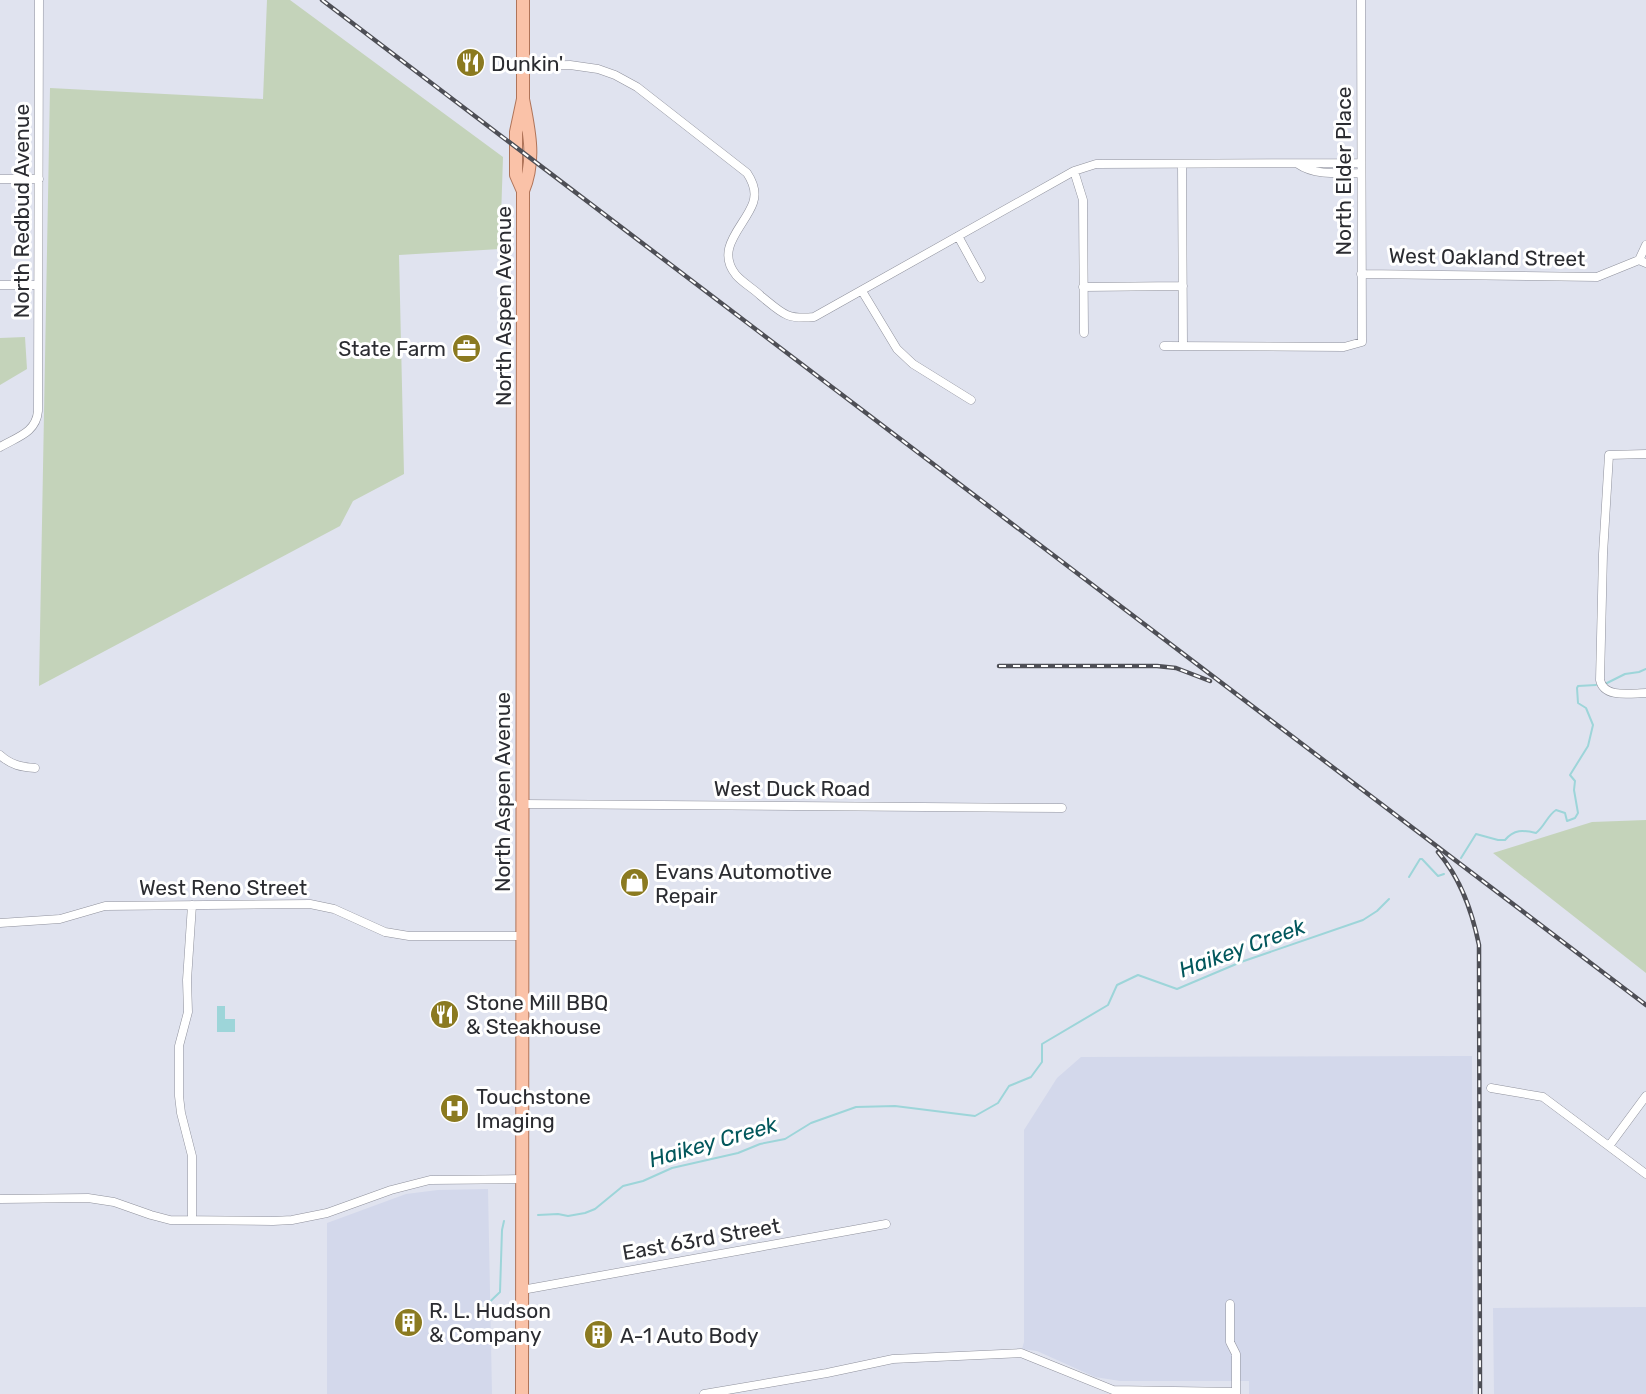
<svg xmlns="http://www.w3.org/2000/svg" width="1646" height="1394" viewBox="0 0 1646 1394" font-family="Rubik,sans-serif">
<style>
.built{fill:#d3d8eb}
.green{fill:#c4d3ba}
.water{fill:#9dd5d9}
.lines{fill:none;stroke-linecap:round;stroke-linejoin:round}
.stream{stroke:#9dd5d9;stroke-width:2}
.street-casing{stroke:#8f919c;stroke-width:9}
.primary-casing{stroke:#b07459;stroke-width:14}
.street{stroke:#fff;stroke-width:8}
.primary{stroke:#fac2a8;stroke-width:12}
.rail-casing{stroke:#4e4f56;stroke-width:4.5}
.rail{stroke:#fff;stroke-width:2;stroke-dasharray:7;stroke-linecap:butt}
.labels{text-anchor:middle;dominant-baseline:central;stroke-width:6;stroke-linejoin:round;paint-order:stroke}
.poi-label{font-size:21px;fill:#2b2c31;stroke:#fff;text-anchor:start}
.street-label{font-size:21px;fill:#2b2c31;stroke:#fff}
.water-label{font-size:22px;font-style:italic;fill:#02575c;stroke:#fff}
</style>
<rect width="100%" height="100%" fill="#e0e3ef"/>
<!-- built -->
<path class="built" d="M1472,1056L1473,1394H1249V1381H1120L1095,1377L1037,1351L1022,1349L1024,1342V1130L1057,1078L1081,1057Z
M488,1189L492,1394H327V1223L406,1194L438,1190Z
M1646,1307V1394H1494L1493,1308Z"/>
<!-- green -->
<path class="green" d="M267,0H290L503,157L500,249L399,255L404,474L353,501L340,526L39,686L50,88L263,99Z
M25,337L27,369L0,385V338Z
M1646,820V973L1493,853L1592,822Z"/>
<!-- water -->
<path class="water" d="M217,1006H225V1019H235V1032H217Z"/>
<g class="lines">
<!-- stream -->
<path class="stream" d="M1607,683L1625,674L1639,672L1646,669
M1461,858L1476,834L1498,840H1505C1514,829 1523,830 1536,833C1545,826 1547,816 1556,810L1565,813L1567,821L1575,818L1578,813L1574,790L1575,781L1570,775L1588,746L1593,725L1586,708L1578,703L1577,688L1578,686L1596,685
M1409,877L1420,859H1422L1438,876L1444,874
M538,1215L558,1214L568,1216L585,1213L595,1209L623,1186L643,1181L672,1168L738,1153L760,1144L785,1139L811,1123L856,1107L895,1106L975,1116L998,1103L1009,1086L1031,1077L1042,1062V1044L1108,1005L1117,985L1138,975L1177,989L1241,962L1363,920L1377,911L1389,899
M477,1314L500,1292L502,1230L504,1221"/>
<defs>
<path id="street" d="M523,66L570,65L598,69L615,75L637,87L747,173C753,182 757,192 753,203C745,226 714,248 736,275C743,283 754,289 761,296C782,313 786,320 814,317L1074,171L1096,164L1361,163
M1182,164L1183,346
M1298,164C1315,176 1341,173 1361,173
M1074,171L1083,200L1084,333
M0,179H39
M958,236L981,278
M1639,260L1646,245
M1361,274L1597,277L1639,260L1646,263
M0,285H38
M1083,287L1183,286
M862,291L897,349L913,364L971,400
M1164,346L1344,347L1362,342L1361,0
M0,447C17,437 36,433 38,411L39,0
M1646,454L1609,455L1603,554L1600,680C1604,699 1632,693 1646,693
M0,755C11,765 21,767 35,768
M522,804L1062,808
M0,923L60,919L105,906L310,904L334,909L385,932L409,936H521
M1491,1088L1543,1097L1646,1174
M1609,1146L1646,1096
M0,1199L88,1198L114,1202L151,1215L170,1220L273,1221L292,1220L327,1213L391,1190L430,1180L522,1179
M192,1220V1156L181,1113L179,1096V1046L188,1012L187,980L192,905
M522,1290L886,1224
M1230,1304V1342L1236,1354V1394
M704,1394L827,1373L893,1359L1021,1353L1113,1390L1236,1392"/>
<path id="primary" d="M523,0V99L516,132V175L523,191
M522,1394L523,191C536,160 529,130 523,99"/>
</defs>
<!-- street casing -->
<use href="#street" class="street-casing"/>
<!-- primary casing -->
<use href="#primary" class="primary-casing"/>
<!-- street -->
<use href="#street" class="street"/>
<!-- primary -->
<use href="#primary" class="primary"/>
<defs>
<path id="rail" d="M322,0L1646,1005
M999,666H1157L1176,668L1210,681
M1438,852C1461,879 1472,911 1479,945L1480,1394"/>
</defs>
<!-- rail casing -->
<use href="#rail" class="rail-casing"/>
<!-- rail -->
<use href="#rail" class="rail"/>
</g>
<!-- icons -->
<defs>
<symbol id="restaurant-disc" viewBox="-11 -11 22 22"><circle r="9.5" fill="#8b7a20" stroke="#fff"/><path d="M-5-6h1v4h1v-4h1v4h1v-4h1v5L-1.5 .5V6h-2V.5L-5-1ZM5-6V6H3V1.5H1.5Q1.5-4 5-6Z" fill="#fff"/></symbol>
<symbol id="office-disc" viewBox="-11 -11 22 22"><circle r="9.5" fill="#8b7a20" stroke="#fff"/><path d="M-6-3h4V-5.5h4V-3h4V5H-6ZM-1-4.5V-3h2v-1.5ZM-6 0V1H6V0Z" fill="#fff"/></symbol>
<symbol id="shop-disc" viewBox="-11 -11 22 22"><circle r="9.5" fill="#8b7a20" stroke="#fff"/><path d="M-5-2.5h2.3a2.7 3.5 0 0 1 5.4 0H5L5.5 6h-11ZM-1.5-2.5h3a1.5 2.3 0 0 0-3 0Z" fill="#fff"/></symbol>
<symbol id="hospital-disc" viewBox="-11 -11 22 22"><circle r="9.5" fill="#8b7a20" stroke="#fff"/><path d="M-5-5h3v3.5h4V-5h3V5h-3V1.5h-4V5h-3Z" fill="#fff"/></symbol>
<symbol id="building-disc" viewBox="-11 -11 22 22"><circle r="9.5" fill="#8b7a20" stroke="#fff"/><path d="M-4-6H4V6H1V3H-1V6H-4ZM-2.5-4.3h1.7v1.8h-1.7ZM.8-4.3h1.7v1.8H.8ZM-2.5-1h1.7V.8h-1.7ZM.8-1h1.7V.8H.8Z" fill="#fff"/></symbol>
</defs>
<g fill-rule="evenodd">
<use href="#restaurant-disc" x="454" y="46" width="33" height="33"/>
<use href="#office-disc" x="450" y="332" width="33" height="33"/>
<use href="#shop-disc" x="618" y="866" width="33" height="33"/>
<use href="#restaurant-disc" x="428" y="998" width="33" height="33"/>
<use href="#hospital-disc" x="438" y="1092" width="33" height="33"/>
<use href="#building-disc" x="392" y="1306" width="33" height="33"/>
<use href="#building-disc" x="582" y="1318" width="33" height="33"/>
</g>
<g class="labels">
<!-- poi labels -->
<g class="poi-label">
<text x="491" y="63">Dunkin'</text>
<text x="446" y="348" text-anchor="end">State Farm</text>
<text x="655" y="871">Evans Automotive<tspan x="655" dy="24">Repair</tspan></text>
<text x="466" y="1002">Stone Mill BBQ<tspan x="466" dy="24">&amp; Steakhouse</tspan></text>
<text x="476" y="1096">Touchstone<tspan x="476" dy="24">Imaging</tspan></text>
<text x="429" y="1310">R. L. Hudson<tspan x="429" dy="24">&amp; Company</tspan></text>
<text x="620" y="1335">A-1 Auto Body</text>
</g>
<!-- street labels -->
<g class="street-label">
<text transform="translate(1343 171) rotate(-90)">North Elder Place</text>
<text transform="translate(21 211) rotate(-90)">North Redbud Avenue</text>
<text transform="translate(1487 257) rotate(1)">West Oakland Street</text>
<text transform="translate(503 306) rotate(-90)">North Aspen Avenue</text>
<text x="792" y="788">West Duck Road</text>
<text transform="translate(502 792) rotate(-90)">North Aspen Avenue</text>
<text x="223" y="887">West Reno Street</text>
<text transform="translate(701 1239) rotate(-10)">East 63rd Street</text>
</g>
<!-- water labels -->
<g class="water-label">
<text transform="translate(1242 948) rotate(-20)">Haikey Creek</text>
<text transform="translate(713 1142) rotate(-16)">Haikey Creek</text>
</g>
</g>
</svg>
